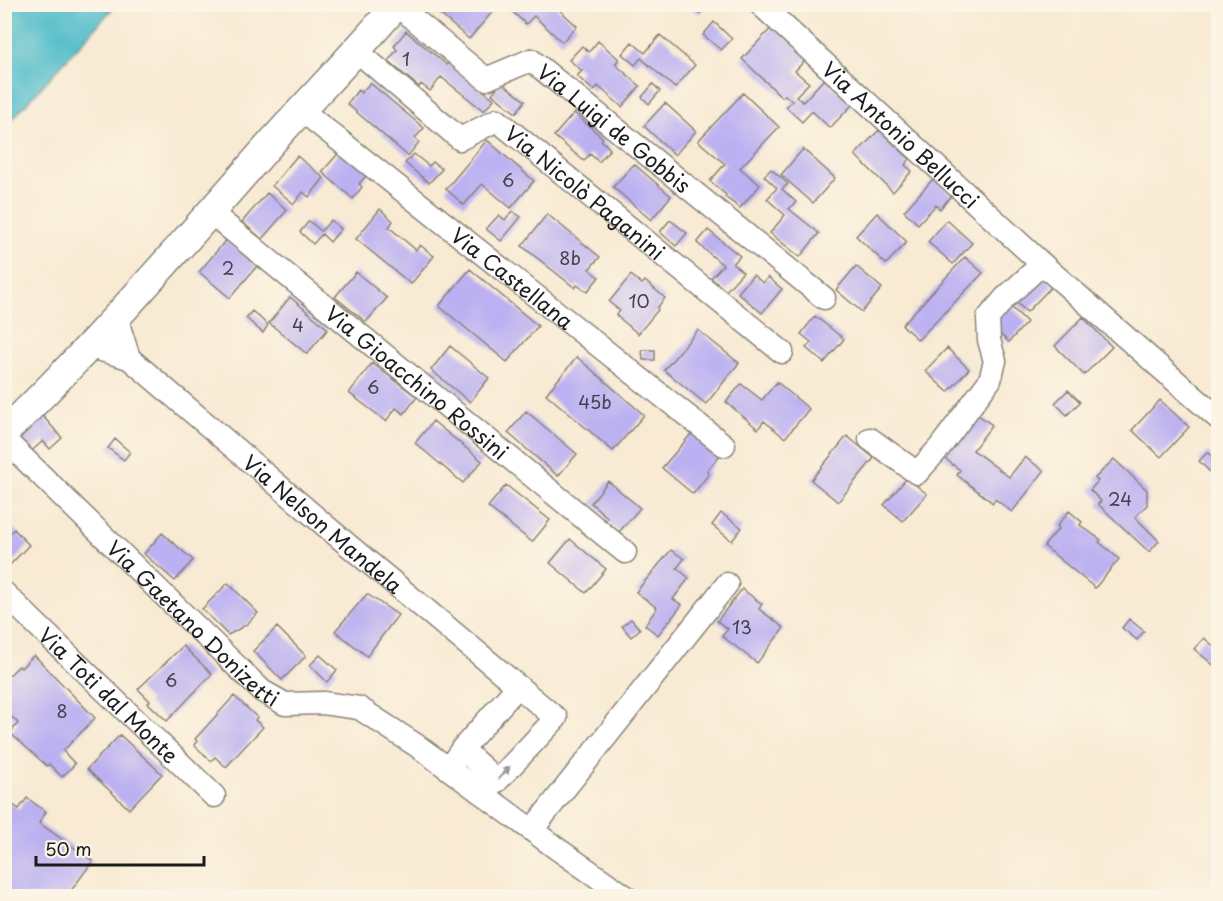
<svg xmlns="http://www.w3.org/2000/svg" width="1223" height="901" viewBox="0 0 1223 901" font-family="'Playpen Sans',sans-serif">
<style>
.water{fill:#50bcca;stroke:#366c73;stroke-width:1.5}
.building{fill:#bbb0f1}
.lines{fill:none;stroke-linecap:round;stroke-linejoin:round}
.minor-casing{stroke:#8a8378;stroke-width:25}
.major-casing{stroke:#8a8378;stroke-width:31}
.minor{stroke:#fff;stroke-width:22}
.major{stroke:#fff;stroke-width:28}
.oneway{fill:#999}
.labels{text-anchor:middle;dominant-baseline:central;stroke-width:6;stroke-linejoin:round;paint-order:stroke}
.number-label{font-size:18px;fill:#444151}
.street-label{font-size:21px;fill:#1c1c1c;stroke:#fcf5e5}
</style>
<rect width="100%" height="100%" fill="#fcf5e5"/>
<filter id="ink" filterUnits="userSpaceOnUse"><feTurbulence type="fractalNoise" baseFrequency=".0167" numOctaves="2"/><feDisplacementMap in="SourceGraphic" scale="12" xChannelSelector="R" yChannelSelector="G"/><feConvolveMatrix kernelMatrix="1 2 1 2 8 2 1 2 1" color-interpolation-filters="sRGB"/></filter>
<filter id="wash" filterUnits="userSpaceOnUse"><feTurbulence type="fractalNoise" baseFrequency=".008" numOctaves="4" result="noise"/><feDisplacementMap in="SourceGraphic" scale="24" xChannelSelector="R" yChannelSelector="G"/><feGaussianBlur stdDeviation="1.35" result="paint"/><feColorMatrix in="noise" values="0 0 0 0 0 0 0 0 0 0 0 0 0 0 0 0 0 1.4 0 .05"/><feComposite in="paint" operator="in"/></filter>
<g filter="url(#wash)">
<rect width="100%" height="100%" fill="#f8ead3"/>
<!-- water -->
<path class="water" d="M5,4L116,5L5,127L4,5Z"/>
<g id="blocks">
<!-- building -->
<path class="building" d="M428,4H487L494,10L469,39Z
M504,4H553L577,26L562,42L534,16L526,24Z
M689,4H708L699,14Z
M714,22L732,39L721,50L703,35Z
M774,25L808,57L795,71L809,83L796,96L803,102L824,79L852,105L830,128L812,111L802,122L786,107L792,101L785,95L782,97L742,59Z
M406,31L447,65L449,63L494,99L484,111L441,77L430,91L421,84L419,87L388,61L397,50L394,46Z
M660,35L695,65L675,88L641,58L635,65L622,54L632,42L645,53Z
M598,41L619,59L615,64L640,86L622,107L598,86L594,91L577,76L582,71L569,60L582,46L589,52Z
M501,82L525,101L516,113L492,94Z
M370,83L424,128L415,138L419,142L408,156L347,104L358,90L361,93Z
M653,84L660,91L649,104L642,97Z
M743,93L779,127L740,168L760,185L740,208L725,197L726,195L710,181L725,164L698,141Z
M665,103L696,131L675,155L644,126Z
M574,113L603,138L601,140L610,149L599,162L590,154L584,161L554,136Z
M879,130L910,159L905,165L912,171L893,192L855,155Z
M487,140L534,181L511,208L482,184L464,205L446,189Z
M342,149L372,169L359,184L362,187L353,199L322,172Z
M803,149L835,178L813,203L781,175Z
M414,154L429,166L433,162L442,169L429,183L405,163Z
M297,156L324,178L309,197L303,192L294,204L272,186Z
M634,164L671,196L651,220L613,187Z
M771,169L788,184L782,189L796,202L789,209L819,233L800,257L770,233L785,215L767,199L777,188L764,176Z
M934,178L952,195L940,209L936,205L918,224L904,211Z
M267,193L287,210L262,239L242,222Z
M380,209L393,221L389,227L416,250L420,245L434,256L411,284L356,239Z
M512,211L521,217L501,241L486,229L499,215L505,220Z
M877,213L907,242L886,264L856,236Z
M547,214L600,257L589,269L599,277L587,292L577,285L575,288L522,246Z
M331,220L341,229L330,242L322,234L313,244L300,232L309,221L321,231Z
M670,220L687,233L676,246L660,232Z
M947,220L972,243L953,264L928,242Z
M708,230L740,256L733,264L743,272L726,291L711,278L723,265L697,243Z
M226,240L257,266L230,298L199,272Z
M965,257L983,273L918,340L902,325Z
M856,266L882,288L862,312L836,290Z
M470,269L538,326L507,362L439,306Z
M356,272L387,298L366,322L335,297Z
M1040,272L1053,285L1027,312L1014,300Z
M631,275L642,284L645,281L665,298L657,308L658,310L638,334L616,315L620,311L609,302Z
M753,275L763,283L768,277L782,289L762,313L738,293Z
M290,297L328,329L307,354L269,323Z
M1009,305L1027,322L1009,342L990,325Z
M252,311L268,325L263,333L246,318Z
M815,316L844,339L824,363L806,348L811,342L801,334Z
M1083,317L1112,347L1084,375L1055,346Z
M698,330L739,363L706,404L664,370Z
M450,346L489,378L470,402L431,370Z
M947,348L969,369L948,392L925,371Z
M642,350H655V360H643Z
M577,357L644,415L613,451L546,394Z
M372,363L417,397L404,414L396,408L386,421L349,393Z
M777,382L809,409L785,438L764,421L758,429L726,402L741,384L762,400Z
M1068,390L1080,402L1067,415L1055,403Z
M1160,400L1189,427L1161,457L1132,430Z
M526,411L577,454L558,476L508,433Z
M973,411L992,425L973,450L1009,477L1025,457L1044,471L1012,512L995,499L993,503L957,475L960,470L940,455Z
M41,414L62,438L50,449L43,441L28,454L14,438Z
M433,421L482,461L463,483L415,443Z
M697,427L724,450L707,471L709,474L693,494L662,468Z
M847,436L874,458L838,502L811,480Z
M115,439L130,452L124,460L108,448Z
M1208,452L1218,463V468L1212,474L1199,461Z
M1114,459L1147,490V505L1135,517L1159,541L1149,552L1098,504L1101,501L1090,490L1098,481L1095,478Z
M907,478L927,494L903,521L884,505Z
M608,481L640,508L619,532L605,521L607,517L591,503Z
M506,485L550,520L532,542L488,507Z
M1069,511L1082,522L1080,525L1101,540L1099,542L1119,559L1095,588L1044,546L1059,528L1057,526Z
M721,513L742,528L732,541L712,525Z
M14,529L29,545L8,567L4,564V539Z
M162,533L193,560L175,581L144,554Z
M570,539L606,569L586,593L550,563Z
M671,550L684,559L677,568L689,578L673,599L682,605L658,635L645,625L657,608L636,592Z
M228,583L258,613L246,625L228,635L202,609Z
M742,589L762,604L759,609L784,628L757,663L722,636L728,629L717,621Z
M367,594L398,615L367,656L335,631Z
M631,619L640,629L631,637L622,626Z
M1129,619L1144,631L1137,640L1122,628Z
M277,627L306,656L282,680L253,651Z
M1204,638L1218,650V663L1216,667L1194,649Z
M183,646L212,674L167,721L148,703L150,701L138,689Z
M34,655L95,718L63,751L75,764L62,777L49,764L47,766L10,733L18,723L7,712L4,715V688L8,684L4,680L19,666L21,668Z
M320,655L337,670L327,682L310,665Z
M234,696L257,717L255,720L263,727L226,767L215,757L211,761L194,745L197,741L195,739Z
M120,735L162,774L129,809L87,769Z
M27,798L46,812L39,823L93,861L67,896H4V799L19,809Z"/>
</g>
</g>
<g filter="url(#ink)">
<use href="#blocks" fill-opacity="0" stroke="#8a8378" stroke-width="1.5"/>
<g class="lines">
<defs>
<g id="minor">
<path id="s1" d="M760,4L1042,264L1218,418"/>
<path id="s2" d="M397,5L486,79L531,60L824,298"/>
<path id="s3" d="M357,51L460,139L497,120L782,352"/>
<path id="s4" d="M301,110L724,445"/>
<path id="s5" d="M210,212L625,552"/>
<path d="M90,347L129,358L116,317"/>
<path id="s6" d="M129,358L348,545L556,718L497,781L462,749"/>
<path id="s7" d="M4,439L262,691L285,704L323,703L359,708L419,747L556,848L625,896"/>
<path d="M870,439L917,473L940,447L990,380L995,361L989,340L988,318L1005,298L1042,264"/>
<path id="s8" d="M4,593L214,796"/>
<path d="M453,762L462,749L518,686"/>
<path d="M532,830L727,584"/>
</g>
<path id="major" d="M4,433C99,341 185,241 272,142C313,96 357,52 397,4"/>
</defs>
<!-- minor casing -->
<use href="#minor" class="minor-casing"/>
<!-- major casing -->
<use href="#major" class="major-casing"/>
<!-- minor -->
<use href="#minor" class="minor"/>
<!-- major -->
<use href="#major" class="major"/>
</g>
<!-- one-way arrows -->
<defs><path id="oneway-solid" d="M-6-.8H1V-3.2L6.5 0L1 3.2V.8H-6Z" transform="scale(1.5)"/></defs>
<use class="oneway" href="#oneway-solid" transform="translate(504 773) rotate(-47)"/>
</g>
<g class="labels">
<!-- number labels -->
<g class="number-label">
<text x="406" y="58">1</text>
<text x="508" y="179">6</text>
<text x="570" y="257">8b</text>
<text x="228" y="267">2</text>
<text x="639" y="300">10</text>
<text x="298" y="324">4</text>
<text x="373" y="386">6</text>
<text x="595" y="401">45b</text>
<text x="1120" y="498">24</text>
<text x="742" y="626">13</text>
<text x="171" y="679">6</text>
<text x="62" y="710">8</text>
</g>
<!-- street labels -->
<g class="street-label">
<text stroke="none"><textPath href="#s2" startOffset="272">Via Luigi de Gobbis</textPath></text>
<text stroke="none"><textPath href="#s1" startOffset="192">Via Antonio Bellucci</textPath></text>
<text stroke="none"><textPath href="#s3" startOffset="291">Via Nicolò Paganini</textPath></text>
<text stroke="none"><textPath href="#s4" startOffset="270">Via Castellana</textPath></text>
<text stroke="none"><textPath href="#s5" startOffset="268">Via Gioacchino Rossini</textPath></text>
<text stroke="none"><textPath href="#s6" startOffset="255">Via Nelson Mandela</textPath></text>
<text stroke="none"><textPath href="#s7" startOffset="264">Via Gaetano Donizetti</textPath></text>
<text stroke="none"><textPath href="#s8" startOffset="146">Via Toti dal Monte</textPath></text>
</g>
</g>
<!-- margin -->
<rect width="1223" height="901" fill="none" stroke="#fcf5e5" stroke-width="24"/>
<!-- scale -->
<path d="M36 856v9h168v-9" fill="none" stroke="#1c1c1c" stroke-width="3"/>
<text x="45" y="856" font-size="18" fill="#1c1c1c" stroke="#fcf5e5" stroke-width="4.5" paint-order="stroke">50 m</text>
</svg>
